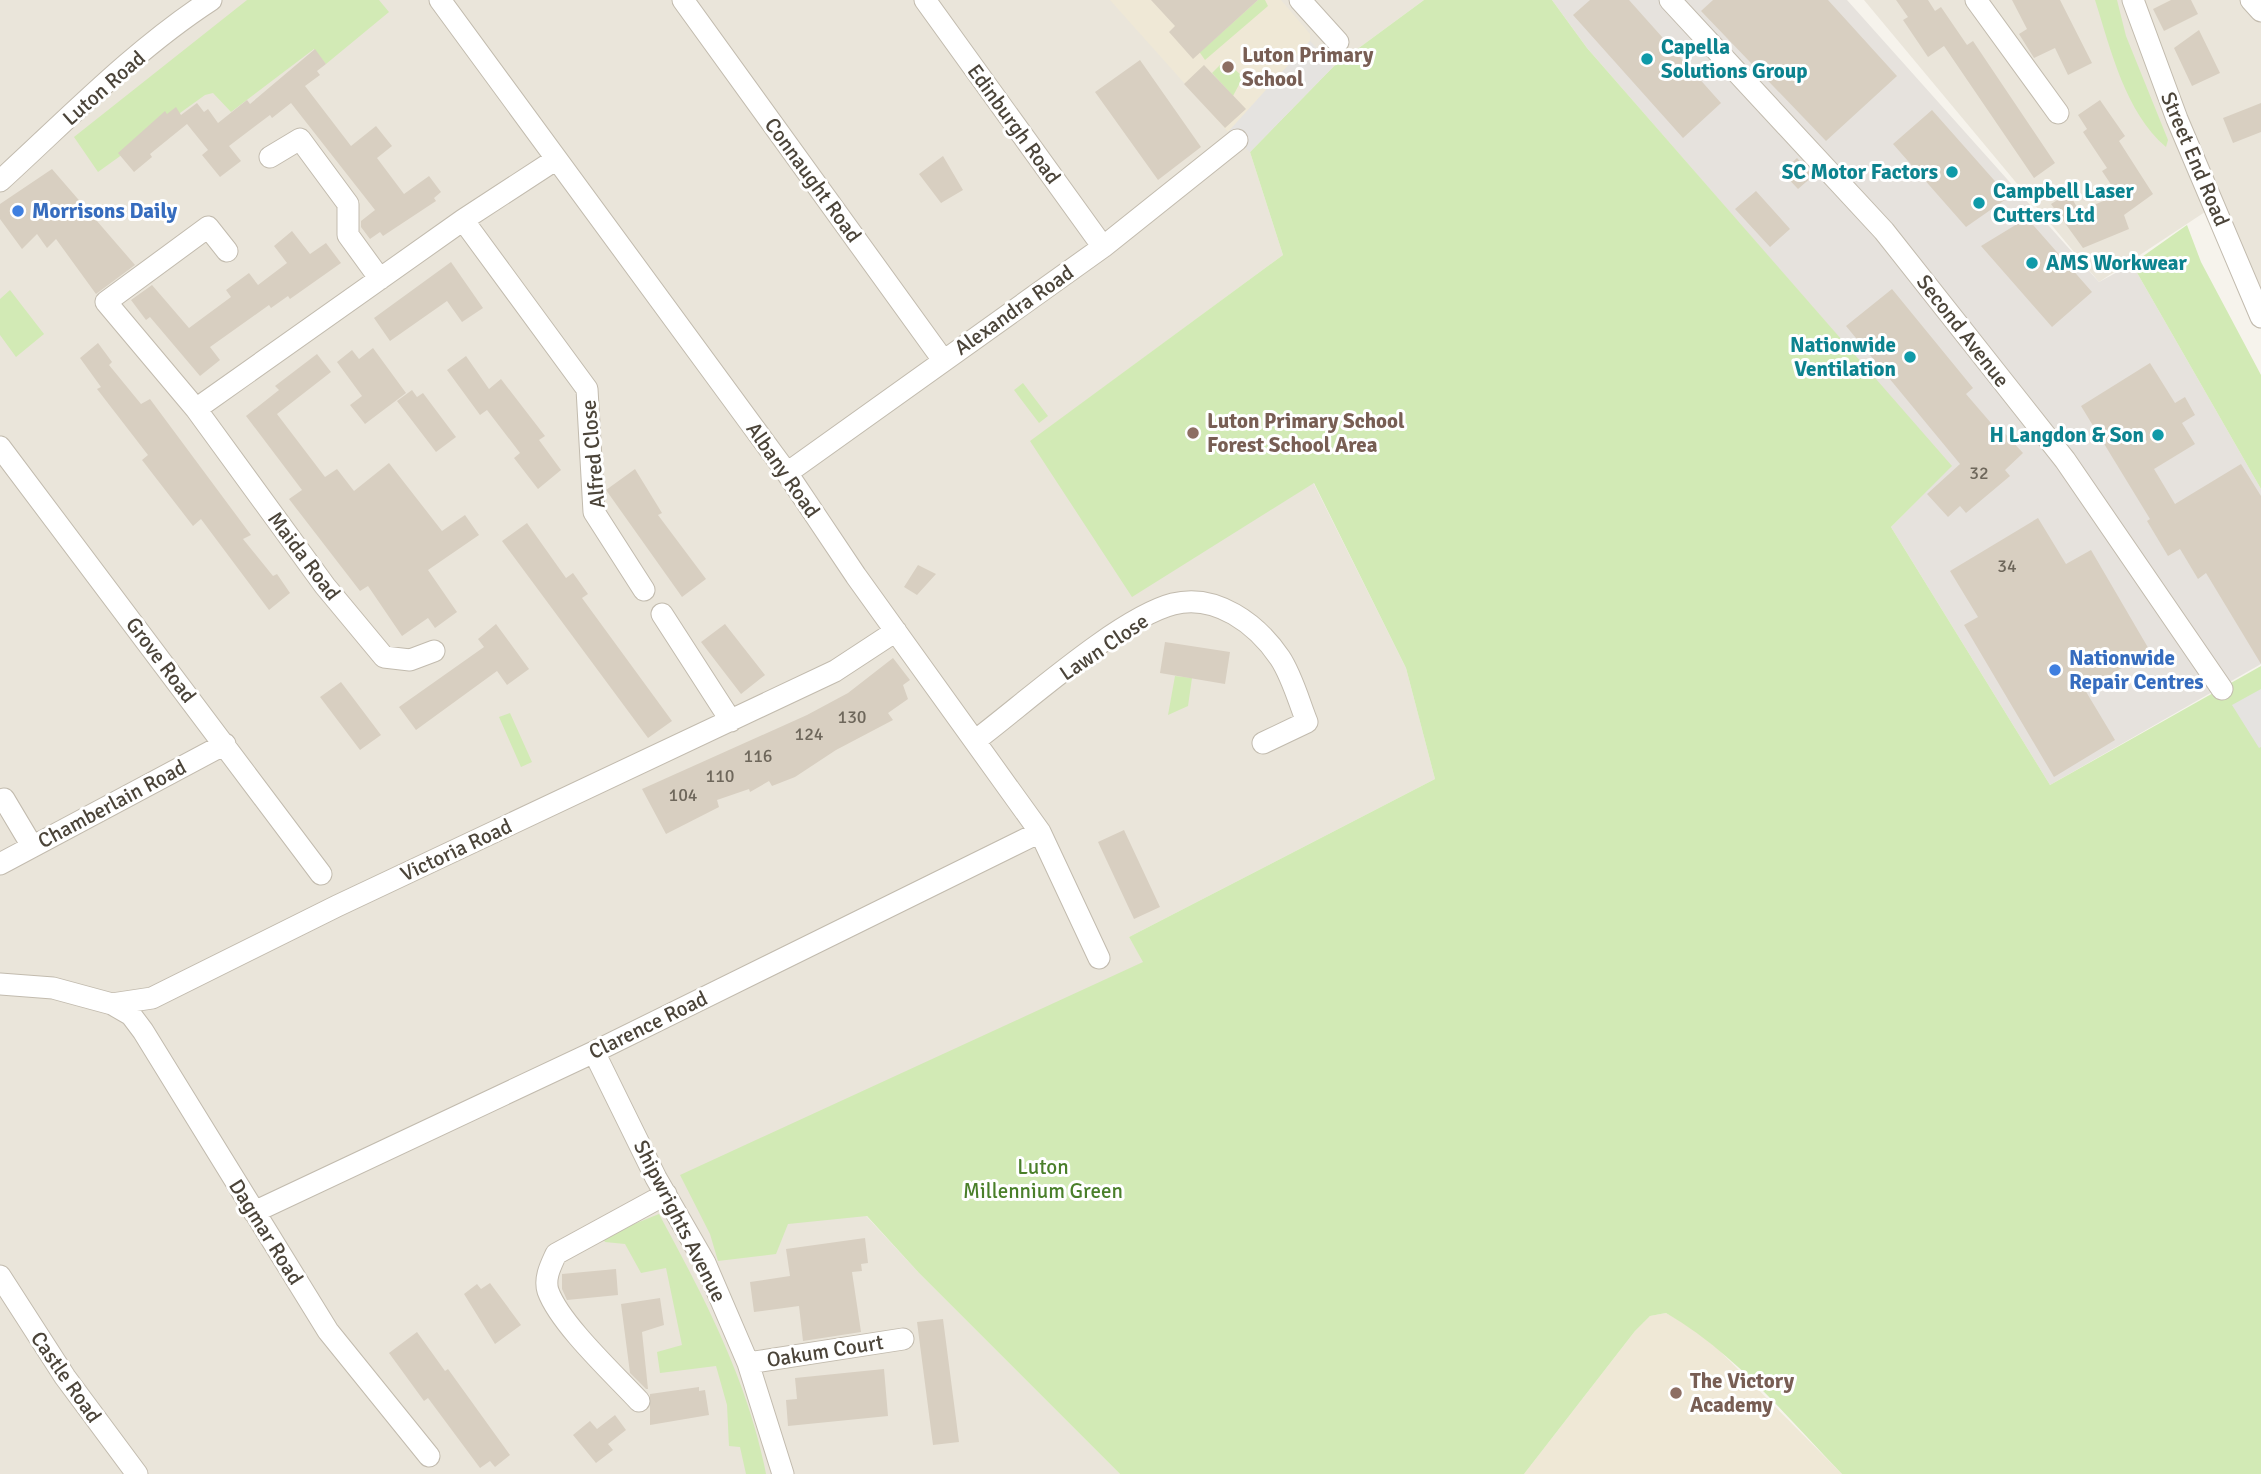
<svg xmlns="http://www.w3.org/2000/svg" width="2261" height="1474" viewBox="0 0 2261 1474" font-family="Signika,sans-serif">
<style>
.residential{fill:#eae5da}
.industrial{fill:#e6e2dd}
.education{fill:#efe8d6}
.green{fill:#d2eab5}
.parking{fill:#e5e3e0}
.building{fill:#d8cfc1}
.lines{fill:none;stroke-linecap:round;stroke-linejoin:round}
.minor-casing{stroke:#c2bbae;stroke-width:23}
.minor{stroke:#fff;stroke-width:21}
.culture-dot{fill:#0f9aa8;stroke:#fff;stroke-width:2.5}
.education-dot{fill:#8d6e63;stroke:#fff;stroke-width:2.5}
.shop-dot{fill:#3f7fe0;stroke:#fff;stroke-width:2.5}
.labels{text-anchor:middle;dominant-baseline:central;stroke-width:6;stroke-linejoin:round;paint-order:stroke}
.number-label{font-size:18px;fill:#6e675b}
.culture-label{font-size:21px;font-weight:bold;fill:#0d838f;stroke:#fff;text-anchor:start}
.education-label{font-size:21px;font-weight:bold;fill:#785e54;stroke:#fff;text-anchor:start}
.street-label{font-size:21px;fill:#4b4439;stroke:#fff}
.shop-label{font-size:21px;font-weight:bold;fill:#366cbe;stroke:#fff;text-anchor:start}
.park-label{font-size:21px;fill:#4a7f2a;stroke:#fff}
</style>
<rect width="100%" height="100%" fill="#f6f3ec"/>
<!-- residential -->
<path class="residential" d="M0,0H1424L1333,67L1250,152L1283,255L1031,441L1313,482L1406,668L1435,779L1129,937L1144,962L1080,993L833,1180L919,1273L1120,1474H0Z
M1864,0H2261V317L2214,206L2099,282Z"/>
<!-- industrial -->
<path class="industrial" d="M1552,0H1847L2099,282L2132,264L2261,489V664L2050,785L1891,527L1951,466L1587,48Z"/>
<!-- education -->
<path class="education" d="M1110,0H1281L1310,34V41L1228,132Z
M1666,1313L1692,1328L1718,1349L1842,1474H1524L1635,1331L1650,1316Z"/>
<!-- green -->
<path class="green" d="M247,0H379L389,12L326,64L314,49L231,112L213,93L205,95L98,172L74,137Z
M1258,0H1265L1268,6L1205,60L1198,50L1209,44Z
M1424,0H1552L1587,48L1952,466L1891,527L2050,785L2261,666V1474H1842C1787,1417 1735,1353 1666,1313L1650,1316L1635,1331L1524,1474H1120L919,1273L867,1216L788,1224L776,1254L718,1261L710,1234L680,1175L1143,962L1129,937L1435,779L1406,668L1314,483L1132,597L1030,441L1283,255L1250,152L1333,67Z
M2095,0H2117L2126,36L2168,140L2166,147C2125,112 2111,50 2095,0Z
M1225,60L1243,77L1233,96L1212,73Z
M2187,225L2201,262L2261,375V489L2132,264Z
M10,290L44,334L16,357L0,335V299Z
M1023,383L1048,416L1039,423L1014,390Z
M1175,676L1192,678L1188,706L1168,715Z
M510,713L532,762L521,767L499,717Z
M659,1214C704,1297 748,1381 766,1474H746L740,1447L729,1446L727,1405L716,1366L660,1373L657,1352L682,1345L666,1268L641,1273L625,1244L605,1242L602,1237Z"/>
<!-- parking -->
<path class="parking" d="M1310,41L1333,67L1250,152L1228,132Z
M2261,689V747L2259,748L2232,705Z"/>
<!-- building -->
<path class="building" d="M1151,0H1258L1193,59L1169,32L1175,26Z
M1590,0H1629L1721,103L1683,138L1573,15Z
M1713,0H1828L1897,76L1826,141L1701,11Z
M1896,0H1928L1935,11L1941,7L1967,45L1973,41L2055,163L2034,178L1944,46L1928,57L1903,20L1908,17Z
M2012,0H2060L2092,63L2068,75L2055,48L2034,58L2019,34L2027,29Z
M2171,0H2191L2198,14L2164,31L2153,9Z
M2199,30L2220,73L2192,86L2174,48Z
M315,49L326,64L317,71L320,75L305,86L351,146L376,126L392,146L377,158L404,194L429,176L441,192L434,198L436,201L383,236L380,232L370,239L361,227V221L375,210L291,103L272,118L270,115L229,146L241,161L220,177L202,155L208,150L187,124L150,154L152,157L134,172L118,153L165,111L167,114L176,107L181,115L197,103L204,112L208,109L218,123L247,100L250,104Z
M1140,60L1201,147L1158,180L1095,92Z
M1204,65L1246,109L1225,128L1184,84Z
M2100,100L2125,136L2119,141L2153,194L2124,215L2129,229L2083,248L2051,204L2069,193L2079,211L2118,195L2102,171L2107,168L2083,132L2087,129L2078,115Z
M2261,103V132L2233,143L2223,118Z
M1932,110L2009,197L1966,227L1893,144Z
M943,156L963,190L941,203L919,174Z
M1797,158L1813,176L1798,189L1782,172Z
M52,169L135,265L96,294L56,239L47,248L37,234L22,249L0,219V204Z
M1756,191L1790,229L1770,247L1735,209Z
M2027,218L2092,292L2052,327L1981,246Z
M292,231L310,254L326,243L341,263L290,299L288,296L271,308L269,305L210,347L220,360L200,376L150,317L146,320L131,300L152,285L189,328L231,297L226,290L249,273L258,285L287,263L274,246Z
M451,262L483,308L462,322L447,301L390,341L374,318Z
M1892,289L1973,388L1966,394L1997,430L1999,427L2023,453L2005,470L2010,476L1966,513L1960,506L1948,517L1927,494L1960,464L1846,326Z
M98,343L112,362L109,365L141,404L150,399L251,535L243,539L273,576L277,574L290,593L269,610L201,519L193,526L142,460L148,455L97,389L101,387L80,358Z
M373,348L406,393L365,424L350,405L362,396L337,362L352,350L359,359Z
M317,354L331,372L277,414L325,477L337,469L354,491L389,463L442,531L465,515L479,535L428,570L457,612L435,628L428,618L402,636L368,586L360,591L289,499L302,490L246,416L279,390L275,386Z
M466,356L489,389L501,379L545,436L539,440L561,470L538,489L514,458L520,453L487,410L480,415L447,370Z
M2150,363L2175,403L2185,397L2195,415L2182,423L2195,444L2154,469L2175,504L2241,464L2261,496V664L2206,573L2198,579L2180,549L2168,556L2147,521L2150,519L2081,406Z
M412,390L417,397L423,393L456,437L436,452L397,401Z
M635,469L662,513L658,515L706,579L682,597L606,490Z
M2038,518L2066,564L2091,550L2150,651L2085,690L2115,740L2054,777L1964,625L1978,617L1950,571Z
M527,523L566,578L573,573L588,594L582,598L672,721L648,738L502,541Z
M918,565L936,574L917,595L904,587Z
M496,624L529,669L507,685L497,671L416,730L399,707L484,647L478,639Z
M725,624L765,675L741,694L701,642Z
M1165,642L1230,652L1225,684L1160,673Z
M893,658L910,680L903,685L908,699L888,713L893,720L836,750L795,777L772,786L769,781L750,792L749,789L717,800L719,807L666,834L642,789L807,715L848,693Z
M341,682L381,735L360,750L320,697Z
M1124,830L1160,907L1134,919L1098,842Z
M865,1238L868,1263L861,1264L862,1271L852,1272L861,1332L803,1341L799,1306L754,1312L750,1282L790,1276L786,1249Z
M616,1269L618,1295L567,1300L562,1289V1274Z
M490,1283L521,1325L495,1344L464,1294L477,1284L481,1289Z
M660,1298L664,1325L642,1332L648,1389H646L630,1373L621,1304Z
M943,1319L959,1442L933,1445L917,1322Z
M417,1332L445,1371L448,1369L510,1455L495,1467L490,1461L480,1468L428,1398L424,1401L389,1353Z
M884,1369L888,1416L788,1426L786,1400L797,1399L795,1378Z
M699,1387V1391L705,1390L709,1415L650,1425V1394Z
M615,1415L626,1430L608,1444L613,1450L596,1463L573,1435L590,1421L597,1429Z"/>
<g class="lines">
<defs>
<path id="minor" d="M440,0L787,473L856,576L1040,832L1099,958
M683,0L943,360
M925,0L1103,247
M1300,0L1338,42
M1670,0L1884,231L2065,460L2222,689
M1976,0L2058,113
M2133,0L2177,119L2261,317
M2251,0L2261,11
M270,157L300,139L348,204V235L380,279
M0,181C68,119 134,50 211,0
M463,220L587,389L594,512L644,590
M227,251L208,227L106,302L196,409L463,220L555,160
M196,409L325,586L384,657L410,660L434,651
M0,447L321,874
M787,473L1103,247L1237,140
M662,614L731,721
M976,740C1024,704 1119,618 1173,604C1216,593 1257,624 1280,658C1292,676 1299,702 1307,722L1263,743
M4,799L32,846
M0,864L225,744
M0,984L53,988L112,1004L152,998L337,906L835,671L896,631
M112,1004L131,1015L143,1031L328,1331L429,1456
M594,1052L656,1178L705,1263L748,1363L783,1474
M254,1212L594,1052L1040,832
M0,1276L65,1377L137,1474
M748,1363L903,1339
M639,1401C614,1374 560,1324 548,1291C544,1278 551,1265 556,1254L666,1194"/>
</defs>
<!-- minor casing -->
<use href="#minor" class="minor-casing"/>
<!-- minor -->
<use href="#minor" class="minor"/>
</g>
<!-- markers -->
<g class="culture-dot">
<circle cx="1647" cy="59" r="7"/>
<circle cx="1952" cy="172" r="7"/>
<circle cx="1979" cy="203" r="7"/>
<circle cx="2032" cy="263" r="7"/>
<circle cx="1910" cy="357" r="7"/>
<circle cx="2158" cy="435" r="7"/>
</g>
<g class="education-dot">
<circle cx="1228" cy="67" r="7"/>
<circle cx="1193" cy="433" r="7"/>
<circle cx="1676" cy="1393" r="7"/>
</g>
<g class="shop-dot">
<circle cx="18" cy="211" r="7"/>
<circle cx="2055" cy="670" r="7"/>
</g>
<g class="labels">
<!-- number labels -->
<g class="number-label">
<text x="1979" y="473">32</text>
<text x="2007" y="566">34</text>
<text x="852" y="717">130</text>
<text x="809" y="734">124</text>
<text x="758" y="756">116</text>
<text x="720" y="776">110</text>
<text x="683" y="795">104</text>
</g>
<!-- culture labels -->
<g class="culture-label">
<text x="1661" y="47">Capella<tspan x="1661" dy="24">Solutions Group</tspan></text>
<text x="1938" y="172" text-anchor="end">SC Motor Factors</text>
<text x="1993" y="191">Campbell Laser<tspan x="1993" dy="24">Cutters Ltd</tspan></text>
<text x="2046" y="263">AMS Workwear</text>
<text x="1896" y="345" text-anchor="end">Nationwide<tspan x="1896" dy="24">Ventilation</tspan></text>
<text x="2144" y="435" text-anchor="end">H Langdon &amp; Son</text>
</g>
<!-- education labels -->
<g class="education-label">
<text x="1242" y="55">Luton Primary<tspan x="1242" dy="24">School</tspan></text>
<text x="1207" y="421">Luton Primary School<tspan x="1207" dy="24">Forest School Area</tspan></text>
<text x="1690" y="1381">The Victory<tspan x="1690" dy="24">Academy</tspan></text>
</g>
<!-- street labels -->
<g class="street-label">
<text transform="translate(104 88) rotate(-41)">Luton Road</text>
<text transform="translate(1014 124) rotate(54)">Edinburgh Road</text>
<text transform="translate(2195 159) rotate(67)">Street End Road</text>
<text transform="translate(813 180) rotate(54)">Connaught Road</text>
<text transform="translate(1014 310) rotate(-35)">Alexandra Road</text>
<text transform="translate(1963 331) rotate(52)">Second Avenue</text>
<text transform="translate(593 454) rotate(-95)">Alfred Close</text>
<text transform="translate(783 470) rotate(55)">Albany Road</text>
<text transform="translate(304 556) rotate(53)">Maida Road</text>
<text transform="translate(1104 647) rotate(-34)">Lawn Close</text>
<text transform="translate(161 660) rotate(53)">Grove Road</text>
<text transform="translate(112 804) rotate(-28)">Chamberlain Road</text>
<text transform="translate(456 850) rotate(-25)">Victoria Road</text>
<text transform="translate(648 1025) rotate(-26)">Clarence Road</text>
<text transform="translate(680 1221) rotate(63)">Shipwrights Avenue</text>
<text transform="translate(266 1232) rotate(58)">Dagmar Road</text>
<text transform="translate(825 1351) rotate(-9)">Oakum Court</text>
<text transform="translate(66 1377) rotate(55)">Castle Road</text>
</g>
<!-- shop labels -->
<g class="shop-label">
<text x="32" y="211">Morrisons Daily</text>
<text x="2069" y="658">Nationwide<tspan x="2069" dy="24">Repair Centres</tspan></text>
</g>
<!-- park labels -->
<g class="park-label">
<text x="1043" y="1167">Luton<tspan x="1043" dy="24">Millennium Green</tspan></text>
</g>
</g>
</svg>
